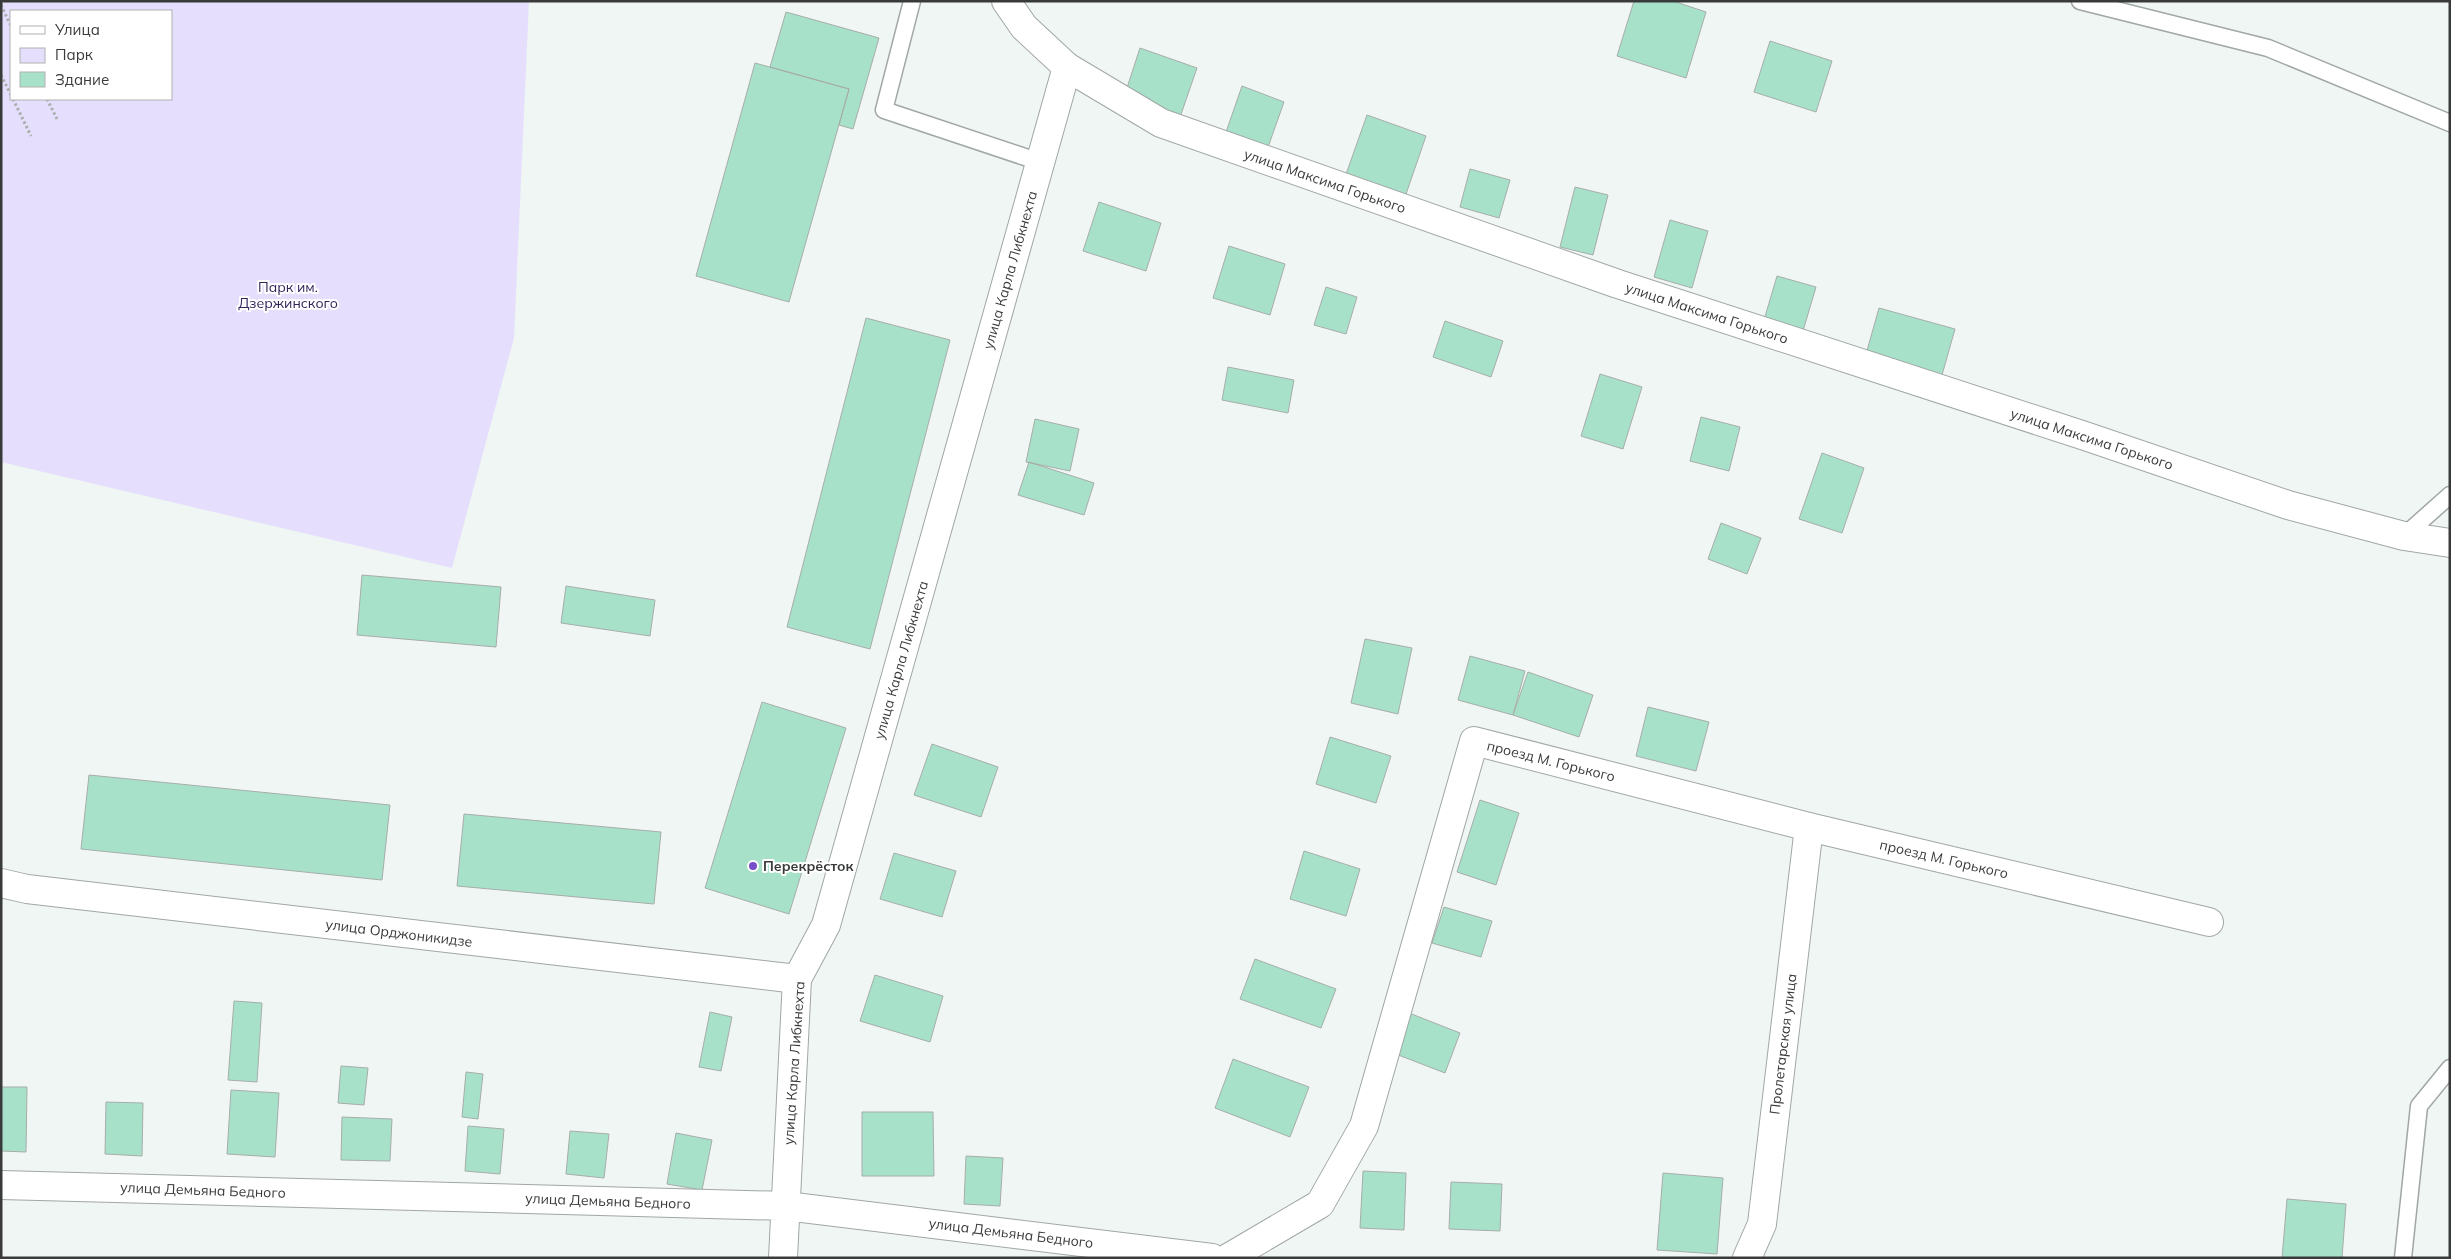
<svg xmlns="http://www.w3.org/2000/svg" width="2451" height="1259" viewBox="0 0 2451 1259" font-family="Mulish,sans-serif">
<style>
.green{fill:#e5dffd;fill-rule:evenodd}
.building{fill:#a7e1ca;stroke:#a7adaa}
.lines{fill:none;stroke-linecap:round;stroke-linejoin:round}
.lane-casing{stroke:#a0a7a4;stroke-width:19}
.street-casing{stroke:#a0a7a4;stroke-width:30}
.secondary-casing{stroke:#a0a7a4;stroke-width:30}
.path{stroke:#abb0ae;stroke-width:3;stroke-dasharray:2.5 2.5;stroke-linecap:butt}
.lane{stroke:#fff;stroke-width:16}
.street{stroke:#fff;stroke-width:28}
.secondary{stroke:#fff;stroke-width:28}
.poi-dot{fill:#764ec7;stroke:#fff;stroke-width:2}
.labels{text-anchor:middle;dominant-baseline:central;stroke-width:4;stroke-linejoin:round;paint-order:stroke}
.street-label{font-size:14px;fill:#393b3a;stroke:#fff}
.park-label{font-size:14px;fill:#35245c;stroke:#fff}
.poi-label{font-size:14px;font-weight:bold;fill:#393b3a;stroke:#fff;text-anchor:start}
</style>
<rect width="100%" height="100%" fill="#eff6f3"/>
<!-- green -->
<path class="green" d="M1,1H529L514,338L452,568L1,462ZM11,11H171V99H11Z"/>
<!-- building -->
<path class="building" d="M1634,1H1673L1706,12L1686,78L1617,56Z
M786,12L879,38L853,129L839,125L849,89L770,67Z
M1770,41L1832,61L1816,112L1754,92Z
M1140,48L1197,68L1178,123L1122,103Z
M755,63L849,89L789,302L696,276Z
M1242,86L1284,102L1267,150L1225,135Z
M1367,115L1426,136L1405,197L1345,177Z
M1470,169L1510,180L1499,218L1460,207Z
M1575,187L1608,195L1593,255L1560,247Z
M1099,202L1161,223L1146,271L1083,251Z
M1670,220L1708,231L1692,288L1654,277Z
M1229,246L1285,264L1270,315L1213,298Z
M1777,276L1816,287L1803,331L1764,320Z
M1326,287L1357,297L1346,334L1314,325Z
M1879,308L1955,329L1942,375L1866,354Z
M866,318L950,340L870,649L787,627Z
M1445,321L1503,341L1491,377L1433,357Z
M1228,367L1294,380L1288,413L1222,400Z
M1600,374L1642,387L1623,449L1581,436Z
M1701,417L1740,427L1729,471L1690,461Z
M1035,419L1079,429L1070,471L1026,462Z
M1822,453L1864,468L1842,533L1799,519Z
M1029,462L1094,483L1084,515L1018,495Z
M1721,523L1761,538L1747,574L1708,559Z
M362,575L501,587L496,647L357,635Z
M566,586L655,600L650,636L561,623Z
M1365,639L1412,648L1398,714L1351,703Z
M1470,656L1525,671L1513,715L1458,700Z
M1528,672L1593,695L1579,737L1513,715Z
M762,702L846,728L789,914L705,888Z
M1648,707L1709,722L1696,771L1636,756Z
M1330,737L1391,756L1376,803L1316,784Z
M932,744L998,767L981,817L914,795Z
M89,775L390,805L382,880L81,849Z
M1480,800L1519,813L1496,885L1457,872Z
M464,814L661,832L654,904L457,886Z
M1304,851L1360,869L1346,916L1290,899Z
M894,853L956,871L942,917L880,899Z
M1444,907L1492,921L1481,957L1432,943Z
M1255,959L1336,989L1321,1028L1240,999Z
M875,975L943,996L930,1042L860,1021Z
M234,1001L262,1003L257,1082L228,1080Z
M1404,1011L1460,1033L1445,1073L1388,1051Z
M710,1012L732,1017L721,1071L699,1067Z
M1233,1059L1309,1087L1290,1137L1215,1108Z
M341,1066L368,1068L364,1105L338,1103Z
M466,1072L483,1074L478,1119L462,1117Z
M1,1087H27L26,1152L1,1151Z
M231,1090L279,1093L275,1157L227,1154Z
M106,1102L143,1103L142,1156L105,1154Z
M862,1112H933L934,1176H862Z
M342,1117L392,1119L390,1161L341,1160Z
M468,1126L504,1129L500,1174L465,1171Z
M570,1131L609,1134L604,1178L566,1174Z
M676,1133L712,1140L702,1190L667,1184Z
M966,1156L1003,1158L1000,1206L964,1204Z
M1363,1171L1406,1173L1404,1230L1360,1228Z
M1663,1173L1723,1178L1717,1254L1657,1250Z
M1451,1182L1502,1184L1500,1231L1449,1229Z
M2287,1199L2346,1204L2342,1258H2282Z"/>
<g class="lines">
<defs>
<path id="lane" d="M912,1L884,110L1040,162
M2080,1L2268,48L2450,123
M2404,536L2450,495
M2403,1258L2419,1106L2450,1068"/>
<path id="street" d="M1,1185L786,1206L1212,1258
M783,1258L797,979L826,925L1067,67
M1228,1258L1320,1204L1364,1126L1474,741L1809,827L2209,922
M1747,1258L1762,1224L1809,827"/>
<path id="secondary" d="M1006,1L1024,27L1067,67L1161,123L1618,284L2085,436L2288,505L2404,536L2450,543
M1,883L27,889L797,979"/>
</defs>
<!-- lane casing -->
<use href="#lane" class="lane-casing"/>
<!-- street casing -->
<use href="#street" class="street-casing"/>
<!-- secondary casing -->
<use href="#secondary" class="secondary-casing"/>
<!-- path -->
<path class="path" d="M1,5L11,26
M1,75L11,95
M13,99L31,136
M47,99L57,119"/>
<!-- lane -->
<use href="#lane" class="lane"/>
<!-- street -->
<use href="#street" class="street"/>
<!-- secondary -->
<use href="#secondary" class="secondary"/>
</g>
<!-- markers -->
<circle class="poi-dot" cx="753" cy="866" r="5"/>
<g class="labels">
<!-- street labels -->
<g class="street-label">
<text transform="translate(1325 181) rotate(19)">улица Максима Горького</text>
<text transform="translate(1010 270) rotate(-74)">улица Карла Либкнехта</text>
<text transform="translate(1707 313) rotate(18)">улица Максима Горького</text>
<text transform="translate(2092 439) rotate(18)">улица Максима Горького</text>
<text transform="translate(901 660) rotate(-74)">улица Карла Либкнехта</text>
<text transform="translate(1551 761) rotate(14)">проезд М. Горького</text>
<text transform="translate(1944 859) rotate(13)">проезд М. Горького</text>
<text transform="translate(399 933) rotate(7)">улица Орджоникидзе</text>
<text transform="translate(1783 1044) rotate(-83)">Пролетарская улица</text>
<text transform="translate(794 1063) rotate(-86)">улица Карла Либкнехта</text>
<text transform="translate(203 1190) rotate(2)">улица Демьяна Бедного</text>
<text transform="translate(608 1201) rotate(2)">улица Демьяна Бедного</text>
<text transform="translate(1011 1233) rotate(7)">улица Демьяна Бедного</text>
</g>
<!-- park labels -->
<g class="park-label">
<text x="288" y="287">Парк им.<tspan x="288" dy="16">Дзержинского</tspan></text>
</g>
<!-- poi labels -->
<g class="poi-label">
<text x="763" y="866">Перекрёсток</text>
</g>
</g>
<!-- border -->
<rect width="2451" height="1259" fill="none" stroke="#393b3a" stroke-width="5"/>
<!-- legend -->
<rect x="10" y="10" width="162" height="90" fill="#ffffff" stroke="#b0b1b0"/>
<rect x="20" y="26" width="25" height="8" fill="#ffffff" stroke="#b0b1b0"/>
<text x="55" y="35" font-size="15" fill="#393b3a">Улица</text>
<rect x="20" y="48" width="25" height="15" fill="#e5dffd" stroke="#b0b1b0"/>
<text x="55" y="60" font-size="15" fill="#393b3a">Парк</text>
<rect x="20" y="72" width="25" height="15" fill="#a7e1ca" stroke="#b0b1b0"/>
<text x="55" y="85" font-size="15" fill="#393b3a">Здание</text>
</svg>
